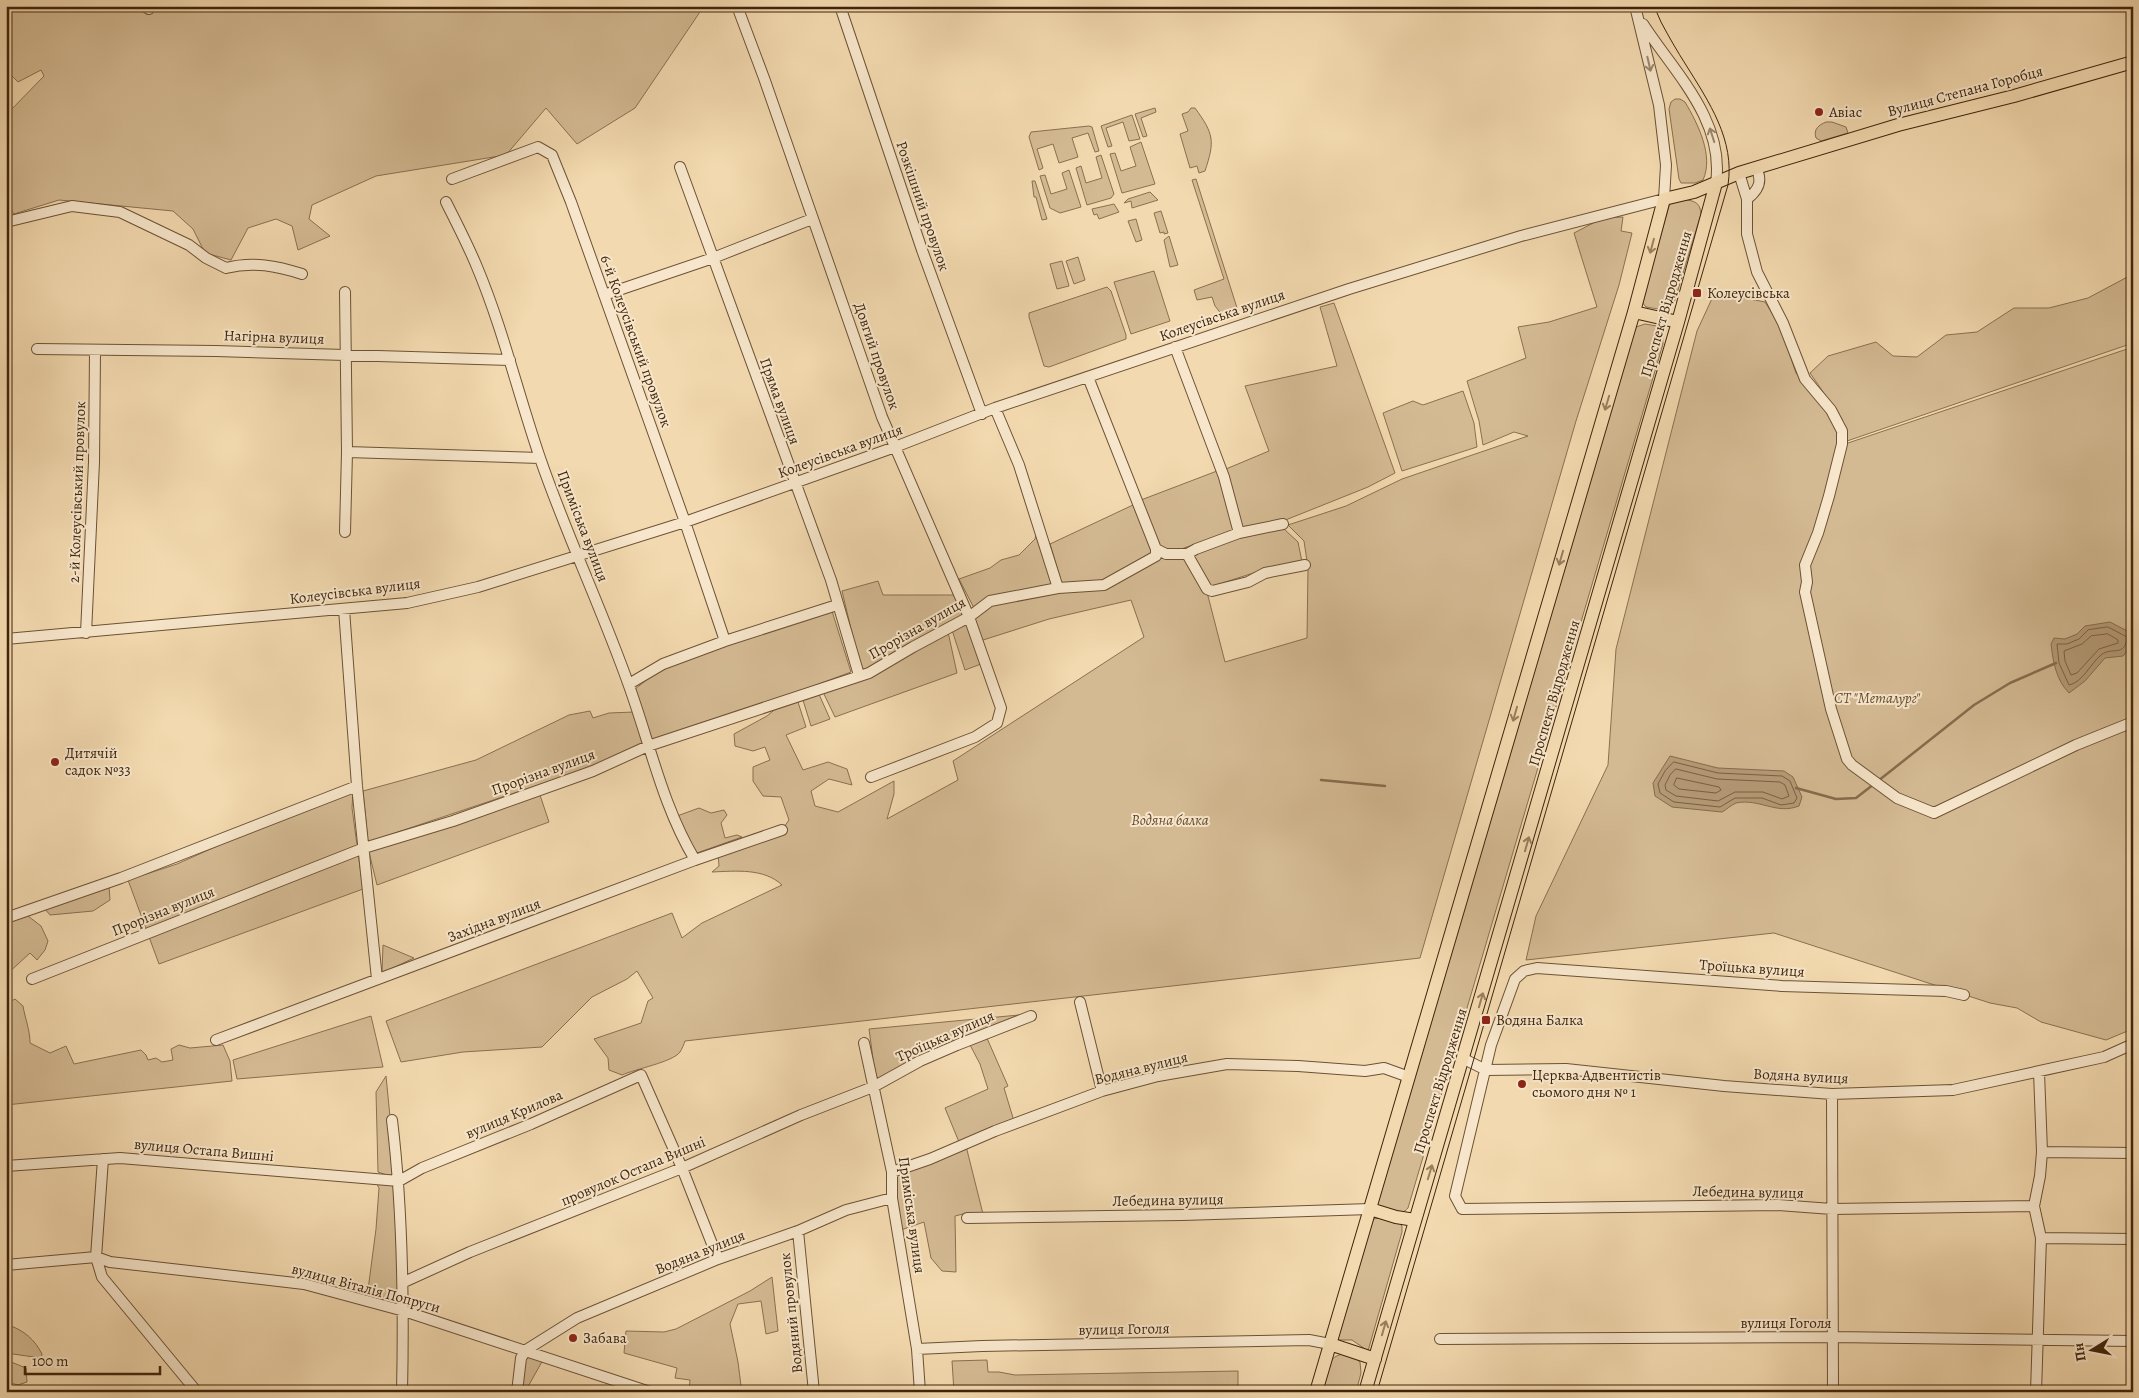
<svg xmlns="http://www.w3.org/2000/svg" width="2139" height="1398" viewBox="0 0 2139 1398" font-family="Alegreya,serif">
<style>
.green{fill:#d4ba93;stroke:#8a7050}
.water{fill:#b69c78;stroke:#866c4d}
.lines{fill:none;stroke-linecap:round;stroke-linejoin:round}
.shore{stroke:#7a6042;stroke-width:1}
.stream{stroke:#866c4d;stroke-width:2.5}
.minor-casing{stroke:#6c5235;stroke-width:12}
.major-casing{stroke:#3f250c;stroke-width:14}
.minor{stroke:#f7e6cb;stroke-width:10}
.major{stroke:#f3d9af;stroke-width:12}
.tram{stroke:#3f250c;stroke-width:1}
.oneway{stroke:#9b866c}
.oneway2{stroke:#997f5e}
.poi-dot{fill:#8f2418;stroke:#f7e6cb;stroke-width:2}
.labels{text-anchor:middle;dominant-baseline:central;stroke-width:4;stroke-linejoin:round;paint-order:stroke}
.street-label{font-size:15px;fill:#3f250c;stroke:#f7e6cb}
.poi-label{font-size:15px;fill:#3f250c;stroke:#f7e6cb;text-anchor:start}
.park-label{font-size:15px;font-style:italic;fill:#644a2e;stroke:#f7e6cb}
</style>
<rect width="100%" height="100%" fill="#f3d9af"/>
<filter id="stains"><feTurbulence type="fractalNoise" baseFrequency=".004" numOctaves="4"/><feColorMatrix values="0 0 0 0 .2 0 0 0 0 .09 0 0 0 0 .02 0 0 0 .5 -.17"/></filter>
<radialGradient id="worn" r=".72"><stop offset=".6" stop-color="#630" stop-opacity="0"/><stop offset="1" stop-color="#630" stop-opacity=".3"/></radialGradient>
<!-- green -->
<path class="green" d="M6,6H704L635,108L577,144L546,108L506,155L376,176L312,205L309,219L330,236L298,250L292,226L276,219L248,228L231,260L205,253L193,229L173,211L59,200L14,214L6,202V188L10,170L6,143L7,114L44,76L41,70L18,82L6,70Z
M1675,99H1680L1685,102C1698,124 1714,156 1703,180L1695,183H1681L1679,179L1669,109L1671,102Z
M1155,108L1156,112L1141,118L1147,136L1143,137L1135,114Z
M1191,108H1195C1214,134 1215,141 1205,171L1199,173L1197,166L1190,168L1180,134L1188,131L1182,114L1188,112Z
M1132,115L1140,139L1129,141L1123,122L1106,128L1112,146L1108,147L1101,126Z
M1826,122H1832L1846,127L1848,133L1821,141L1816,138C1813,129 1819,125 1826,122Z
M1089,126L1092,127L1099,151L1095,152L1088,133L1072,138L1078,157L1059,163L1053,144L1037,149L1043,168L1039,170L1029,137L1031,132Z
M1141,142L1155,184L1122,193L1110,154L1115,153L1121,171L1136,166L1130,147Z
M1101,155L1114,194L1111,198L1087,205L1076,168L1081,166L1086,183L1102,178L1096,157Z
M1069,170L1081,207L1060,213L1050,208L1040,176L1045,175L1051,194L1067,189L1062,173Z
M1196,179L1238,311L1223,316L1215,306L1212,297L1197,300L1194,290L1224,279L1192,180Z
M1032,181H1035L1047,219L1042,220L1036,197H1034Z
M1150,192L1158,200L1132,208L1131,201L1124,203L1128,199Z
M1688,200C1697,202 1700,204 1701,214L1675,300C1668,312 1658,309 1646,307L1642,302L1669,206L1672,202Z
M1114,204L1119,212L1099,219L1097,214L1094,215L1092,209Z
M1161,211L1168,233L1164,234V232L1160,233L1154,213Z
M1623,217L1621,231L1632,233L1619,285L1576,421L1420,958L685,1041C684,1044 682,1049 680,1052C673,1062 635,1069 622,1075L609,1070L608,1058L594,1039L641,1023L648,1001L653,998L637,971L627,979L592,997L542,1047L463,1052L401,1062L386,1021L672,913L682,938L702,923L782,885C764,868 736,871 712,872L719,866L718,853L782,830L789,820L781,797L763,796L753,781V767L770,760L765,747L753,751L735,746L734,734L767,716L779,706L797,699L806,727L786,735L803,770L828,762L847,769L852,785L829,779L811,791L815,806L838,812L894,781V794L887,819L958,780L953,761L1144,637L1131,600L1049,619L980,641L973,618L991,603L1052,592L1105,589L1160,557H1185L1208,596L1225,662L1307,638L1308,568L1304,541L1288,525L1346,506L1402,479L1528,436L1514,432L1483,445L1479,421L1467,381L1526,358L1518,327L1549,322L1597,307L1574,233L1603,218Z
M1136,219L1142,240L1136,242L1128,221Z
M1169,236L1178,265L1170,267L1164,240Z
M1078,257L1085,280L1074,284L1066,261Z
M1062,261L1069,286L1057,289L1050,264Z
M1154,271L1170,321L1131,334L1114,282Z
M2133,274V343L1847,441L1842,419L1810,373L1828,356L1876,342L1893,356L1917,357L1946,335L1977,332L2014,308H2049L2088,298Z
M1107,287L1111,291L1126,335V339L1049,367L1044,366L1029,317V313Z
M1715,292L1765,302L1780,326L1796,373L1827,410L1839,433L1842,445L2133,347V1032L2130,1030L2106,1040L2041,1022L2017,1008L1990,1003L1774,933L1526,960L1536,916L1608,765L1616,649L1697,331Z
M1334,303L1395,473L1368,487L1283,521L1241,528L1226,469L1269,451L1245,386L1337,366L1320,307Z
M1645,324L1657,326L1662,330L1663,344L1408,1208C1400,1218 1384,1212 1377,1204L1633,328Z
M1463,391L1474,423L1477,447L1402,471L1383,413L1413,401L1423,405Z
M1217,471L1220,477L1235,531L1178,550L1168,551L1157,545L1141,500Z
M1133,505L1153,554L1101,582L1062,584L1050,544Z
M1283,528L1298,542L1302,562L1272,567L1210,587L1191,554L1235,538Z
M1036,535L1055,587L975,610L959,579L990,568L1001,560L1019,555L1035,539Z
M878,581L883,595H954L965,616L869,669L861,671L842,591Z
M832,611L851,672L716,722L652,742L635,689L662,668L737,641Z
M969,624L981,664L965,670L952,630Z
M948,632L957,673L835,717L822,690Z
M818,692L830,719L811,726L802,697Z
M590,711L593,718L609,713L634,712L647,743L589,768L368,842L363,791L476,760L569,715Z
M353,790L352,808L363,889L159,964L128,880L177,864L253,830Z
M539,792L549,822L377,885L368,848Z
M699,808L711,813L724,810L727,815L721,823L725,838L737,835L742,837L694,854L677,816Z
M109,886L110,900L93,911L50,915L45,909Z
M13,916H28L41,926L48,941L45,950L37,960L30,953L6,975V925Z
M383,945L414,958L382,973Z
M15,999L23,1006C25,1018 30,1030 30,1043L50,1053L66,1046L74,1064L141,1050L146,1055L148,1060L156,1058L162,1062L173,1060L171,1049L179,1045L190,1048L223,1045L230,1061L232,1081L6,1105V1004Z
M1019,1015L944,1045L876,1081L869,1029Z
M371,1016L383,1067L237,1079L233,1060Z
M986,1036L1008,1086L1004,1088L1014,1121L959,1142L945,1108L988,1089L980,1064L969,1043Z
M386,1076L396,1178L378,1172L376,1092Z
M966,1146L983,1214H963L955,1216L956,1272L942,1271L931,1258L924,1222L901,1230L894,1198L896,1173Z
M375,1181L397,1183L398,1301H393L368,1290L376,1229L379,1188Z
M1380,1218L1397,1221L1402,1226V1232L1368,1351L1352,1340H1337L1373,1219Z
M772,1277L778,1331L766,1334L761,1301L738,1304L730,1324L738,1362L741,1386L730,1392H689L690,1380L675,1378L677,1368L624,1353L626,1331L664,1332L676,1329L750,1291Z
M6,1314L8,1325C24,1330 35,1340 42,1354L41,1358L6,1353Z
M527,1352L544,1358L525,1392H519Z
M1343,1354L1355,1358L1360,1362L1361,1373L1356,1392H1321C1325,1376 1325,1357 1343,1354Z
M6,1360L26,1368L27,1382L18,1385L7,1382L9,1392H6Z
M987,1360L988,1372H999L1015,1375L1238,1371V1392H954L952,1361Z"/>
<!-- water -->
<path class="water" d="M2110,622L2133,634L2129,649L2123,656L2105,658L2085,681L2069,693C2056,680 2053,661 2051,644L2054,638L2065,639L2077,634L2085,626Z
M1670,756L1718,768L1784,771L1793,777L1802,797L1799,806C1776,815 1759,798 1736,803C1731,805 1726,810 1722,812L1672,807L1655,796L1653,783Z"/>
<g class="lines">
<!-- shore -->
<path class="shore" d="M2108,627L2127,637C2125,658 2112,646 2101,655C2090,664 2083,682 2069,685L2059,663L2057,644H2067L2079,639L2088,630Z
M2108,634L2118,640V643L2099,649L2077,673L2071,675L2065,661L2064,651L2082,644L2091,636Z
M1674,762L1718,773L1782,776L1790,781L1797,798L1794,803L1781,805L1762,798H1735L1720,807L1674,802L1660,793L1658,784L1665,771Z
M1676,769L1717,779L1780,782L1785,785L1789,796L1782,799L1763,792H1735L1718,801L1676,796L1666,790L1665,785L1670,775Z
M1677,778L1719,787L1721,790L1716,793L1679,789L1674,785Z"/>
<!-- stream -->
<path class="stream" d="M1321,780L1385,786
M1878,781L1974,705L2010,683L2056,663
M1796,788L1836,799L1856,798L1874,784"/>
<defs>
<path id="minor" d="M144,6L149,9
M737,6L764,78L882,417L969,617L1001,708L997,723L975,737L871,777
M840,6L922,250L982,414
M1643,24C1674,72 1725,120 1716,183
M680,167L831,580L859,675
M1756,168C1763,181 1759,190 1747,199V234L1757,272L1783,323L1805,379L1831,410L1842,431V444L1829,496L1818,533L1805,565L1807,582L1805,592L1831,709L1847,759L1852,765L1897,798L1934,813L2076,745L2133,722
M1739,173L1747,199
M452,179L538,147L552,155L571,202L685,522L725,641
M446,202C457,224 468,245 477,267C503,329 518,394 540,458C566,534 601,607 628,683C650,743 662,805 695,860
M6,222L72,206L120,212L189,245L206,258L226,268C253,261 277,266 302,274
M604,295L713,258L812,219
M1175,347L1224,477L1239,533
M37,349L216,351L510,360
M1088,377L1156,549
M995,408L1019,465L1058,588
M347,452L540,458
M345,532L347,452L345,292
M1187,554L1207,589L1212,591L1248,582L1265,573L1305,565
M344,609L357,786L377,979
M86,633L94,462L95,351
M6,639L407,603L478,587L685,522L895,447L995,408L1349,289L1521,236L1664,199L1666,165L1659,105L1635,6
M629,684L663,664L725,641L837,605
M6,918L121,878L357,786
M32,979L364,848L453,821L593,771L648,746L869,673L913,647L969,617L990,601L1058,588L1104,585L1156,556V549L1166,554H1187L1196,549L1239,533L1283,524
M1964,995L1946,991L1782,986L1537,968L1524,971L1515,979L1491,1045L1455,1196L1462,1209L1778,1205L1832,1209L2034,1206
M1080,1002L1102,1091
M216,1040L695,860L782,830
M864,1043L892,1172V1198L917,1349L920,1392
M1464,1059L1486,1070L1566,1069L1724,1086L1832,1094L1953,1090L2104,1057L2133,1044
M1832,1094L1833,1392
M392,1120C403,1211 404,1301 402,1392
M2042,1152L2133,1153
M103,1159L96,1257L102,1277L197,1392
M6,1166L120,1158L399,1181
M892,1172L930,1159L995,1131L1102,1091L1158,1076L1227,1064L1298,1066L1365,1071L1384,1068L1409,1077
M399,1181L422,1168L531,1124L641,1075L682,1168L718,1259
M967,1218L1182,1215L1370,1209
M798,1231L814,1392
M2041,1238L2133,1239
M6,1265L96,1257L110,1262L304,1284L404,1311L650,1392
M404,1282L470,1252L682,1168L801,1115L873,1087L920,1061L957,1045L1031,1016
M1440,1339L1834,1337L2133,1341
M917,1349L982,1346L1309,1340L1330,1344
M517,1392L521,1358L526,1350L577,1318L718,1259L798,1231L846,1210L892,1198
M2036,1392L2041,1238L2034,1206L2040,1176L2042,1152L2039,1072"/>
<path id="major" d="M1634,312L1678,322
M1370,1209L1396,1217L1415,1220
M1330,1344L1375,1359
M1316,1392L1634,312L1664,199L1694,192L1739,173L1898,125L2014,96L2133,62
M1365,1392L1678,322L1716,183"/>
</defs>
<!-- minor casing -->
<use href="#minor" class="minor-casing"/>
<!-- major casing -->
<use href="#major" class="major-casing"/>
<!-- minor -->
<use href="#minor" class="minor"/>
<!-- major -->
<use href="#major" class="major"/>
<!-- tram -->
<path class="tram" d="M1377,1392L1728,185C1735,140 1709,102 1686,65C1677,51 1669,37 1661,22L1654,6"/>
</g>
<!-- one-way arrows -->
<defs><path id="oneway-shaft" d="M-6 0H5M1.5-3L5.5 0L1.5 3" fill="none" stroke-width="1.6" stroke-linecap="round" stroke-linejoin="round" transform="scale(1.25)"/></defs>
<g class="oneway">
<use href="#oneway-shaft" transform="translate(1649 64) rotate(77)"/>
<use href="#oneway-shaft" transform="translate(1712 135) rotate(-108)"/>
</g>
<g class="oneway2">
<use href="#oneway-shaft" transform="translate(1652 246) rotate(105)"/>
<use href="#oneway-shaft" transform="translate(1607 403) rotate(107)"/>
<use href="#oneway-shaft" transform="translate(1561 558) rotate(106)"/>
<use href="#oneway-shaft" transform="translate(1515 714) rotate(106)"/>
<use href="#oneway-shaft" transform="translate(1527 844) rotate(-74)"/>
<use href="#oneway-shaft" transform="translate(1481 1000) rotate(-74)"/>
<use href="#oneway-shaft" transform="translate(1430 1172) rotate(-73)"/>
<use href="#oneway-shaft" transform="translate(1384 1328) rotate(-74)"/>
</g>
<!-- markers -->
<g class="poi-dot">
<circle cx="1819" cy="112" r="5"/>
<rect x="1692" y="288" width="10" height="10" rx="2.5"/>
<circle cx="55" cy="762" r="5"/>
<rect x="1481" y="1015" width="10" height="10" rx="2.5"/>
<circle cx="1522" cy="1084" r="5"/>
<circle cx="573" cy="1338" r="5"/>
</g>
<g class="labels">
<!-- street labels -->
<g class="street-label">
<text transform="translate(1965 91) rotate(-15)">Вулиця Степана Горобця</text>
<text transform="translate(923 206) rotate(71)">Розкішний провулок</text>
<text transform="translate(1666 304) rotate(-74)">Проспект Відродження</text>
<text transform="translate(1222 315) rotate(-19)">Колеусівська вулиця</text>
<text transform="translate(274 337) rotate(2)">Нагірна вулиця</text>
<text transform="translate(636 341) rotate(70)">6-й Колеусівський провулок</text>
<text transform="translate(877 356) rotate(71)">Довгий провулок</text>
<text transform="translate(780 401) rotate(70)">Пряма вулиця</text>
<text transform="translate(840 451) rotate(-20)">Колеусівська вулиця</text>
<text transform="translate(77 492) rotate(-88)">2-й Колеусівський провулок</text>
<text transform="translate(583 526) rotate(69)">Приміська вулиця</text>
<text transform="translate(355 591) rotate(-7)">Колеусівська вулиця</text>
<text transform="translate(917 628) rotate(-30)">Прорізна вулиця</text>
<text transform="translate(1554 693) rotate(-74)">Проспект Відродження</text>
<text transform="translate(543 772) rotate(-20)">Прорізна вулиця</text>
<text transform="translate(163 911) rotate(-22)">Прорізна вулиця</text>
<text transform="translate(494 920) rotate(-21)">Західна вулиця</text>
<text transform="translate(1752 968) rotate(4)">Троїцька вулиця</text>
<text transform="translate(945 1036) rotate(-24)">Троїцька вулиця</text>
<text transform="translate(1141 1068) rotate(-14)">Водяна вулиця</text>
<text transform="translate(1801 1076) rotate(3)">Водяна вулиця</text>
<text transform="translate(1440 1081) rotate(-73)">Проспект Відродження</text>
<text transform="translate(514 1114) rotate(-23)">вулиця Крилова</text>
<text transform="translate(204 1150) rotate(5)">вулиця Остапа Вишні</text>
<text transform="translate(633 1171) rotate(-23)">провулок Остапа Вишні</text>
<text transform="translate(1748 1192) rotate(1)">Лебедина вулиця</text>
<text transform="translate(1168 1200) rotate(-1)">Лебедина вулиця</text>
<text transform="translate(912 1215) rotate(82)">Приміська вулиця</text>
<text transform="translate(700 1252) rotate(-22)">Водяна вулиця</text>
<text transform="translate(366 1288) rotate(15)">вулиця Віталія Попруги</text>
<text transform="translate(791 1313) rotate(-96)">Водяний провулок</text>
<text x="1786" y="1323">вулиця Гоголя</text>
<text transform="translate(1124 1329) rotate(-1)">вулиця Гоголя</text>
</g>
<!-- poi labels -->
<g class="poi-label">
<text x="1829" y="112">Авіас</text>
<text x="1707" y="293">Колеусівська</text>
<text x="65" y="753">Дитячій<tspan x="65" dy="17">садок №33</tspan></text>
<text x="1496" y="1020">Водяна Балка</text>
<text x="1532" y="1075">Церква Адвентистів<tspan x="1532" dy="17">сьомого дня № 1</tspan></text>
<text x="583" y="1338">Забава</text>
</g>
<!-- park labels -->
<g class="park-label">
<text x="1877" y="698">СТ "Металург"</text>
<text x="1170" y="820">Водяна балка</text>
</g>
</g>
<!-- margin -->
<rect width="2139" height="1398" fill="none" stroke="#f3d9af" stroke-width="25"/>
<rect x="8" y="8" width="2124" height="1383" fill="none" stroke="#3f250c" stroke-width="2.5"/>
<rect x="12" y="12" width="2114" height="1373" fill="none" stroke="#3f250c"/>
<!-- north arrow -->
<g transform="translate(2092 1350) rotate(260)" stroke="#f7e6cb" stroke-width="4" paint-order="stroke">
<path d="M0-4L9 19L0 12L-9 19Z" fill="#3f250c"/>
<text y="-8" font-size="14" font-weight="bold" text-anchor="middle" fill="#3f250c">Пн</text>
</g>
<!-- scale -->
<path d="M25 1366v8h135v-8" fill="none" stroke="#3f250c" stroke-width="2.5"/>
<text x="32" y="1366" font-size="15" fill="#3f250c" stroke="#f7e6cb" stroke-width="4" paint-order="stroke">100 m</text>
<rect width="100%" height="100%" filter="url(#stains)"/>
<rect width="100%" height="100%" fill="url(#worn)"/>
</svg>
